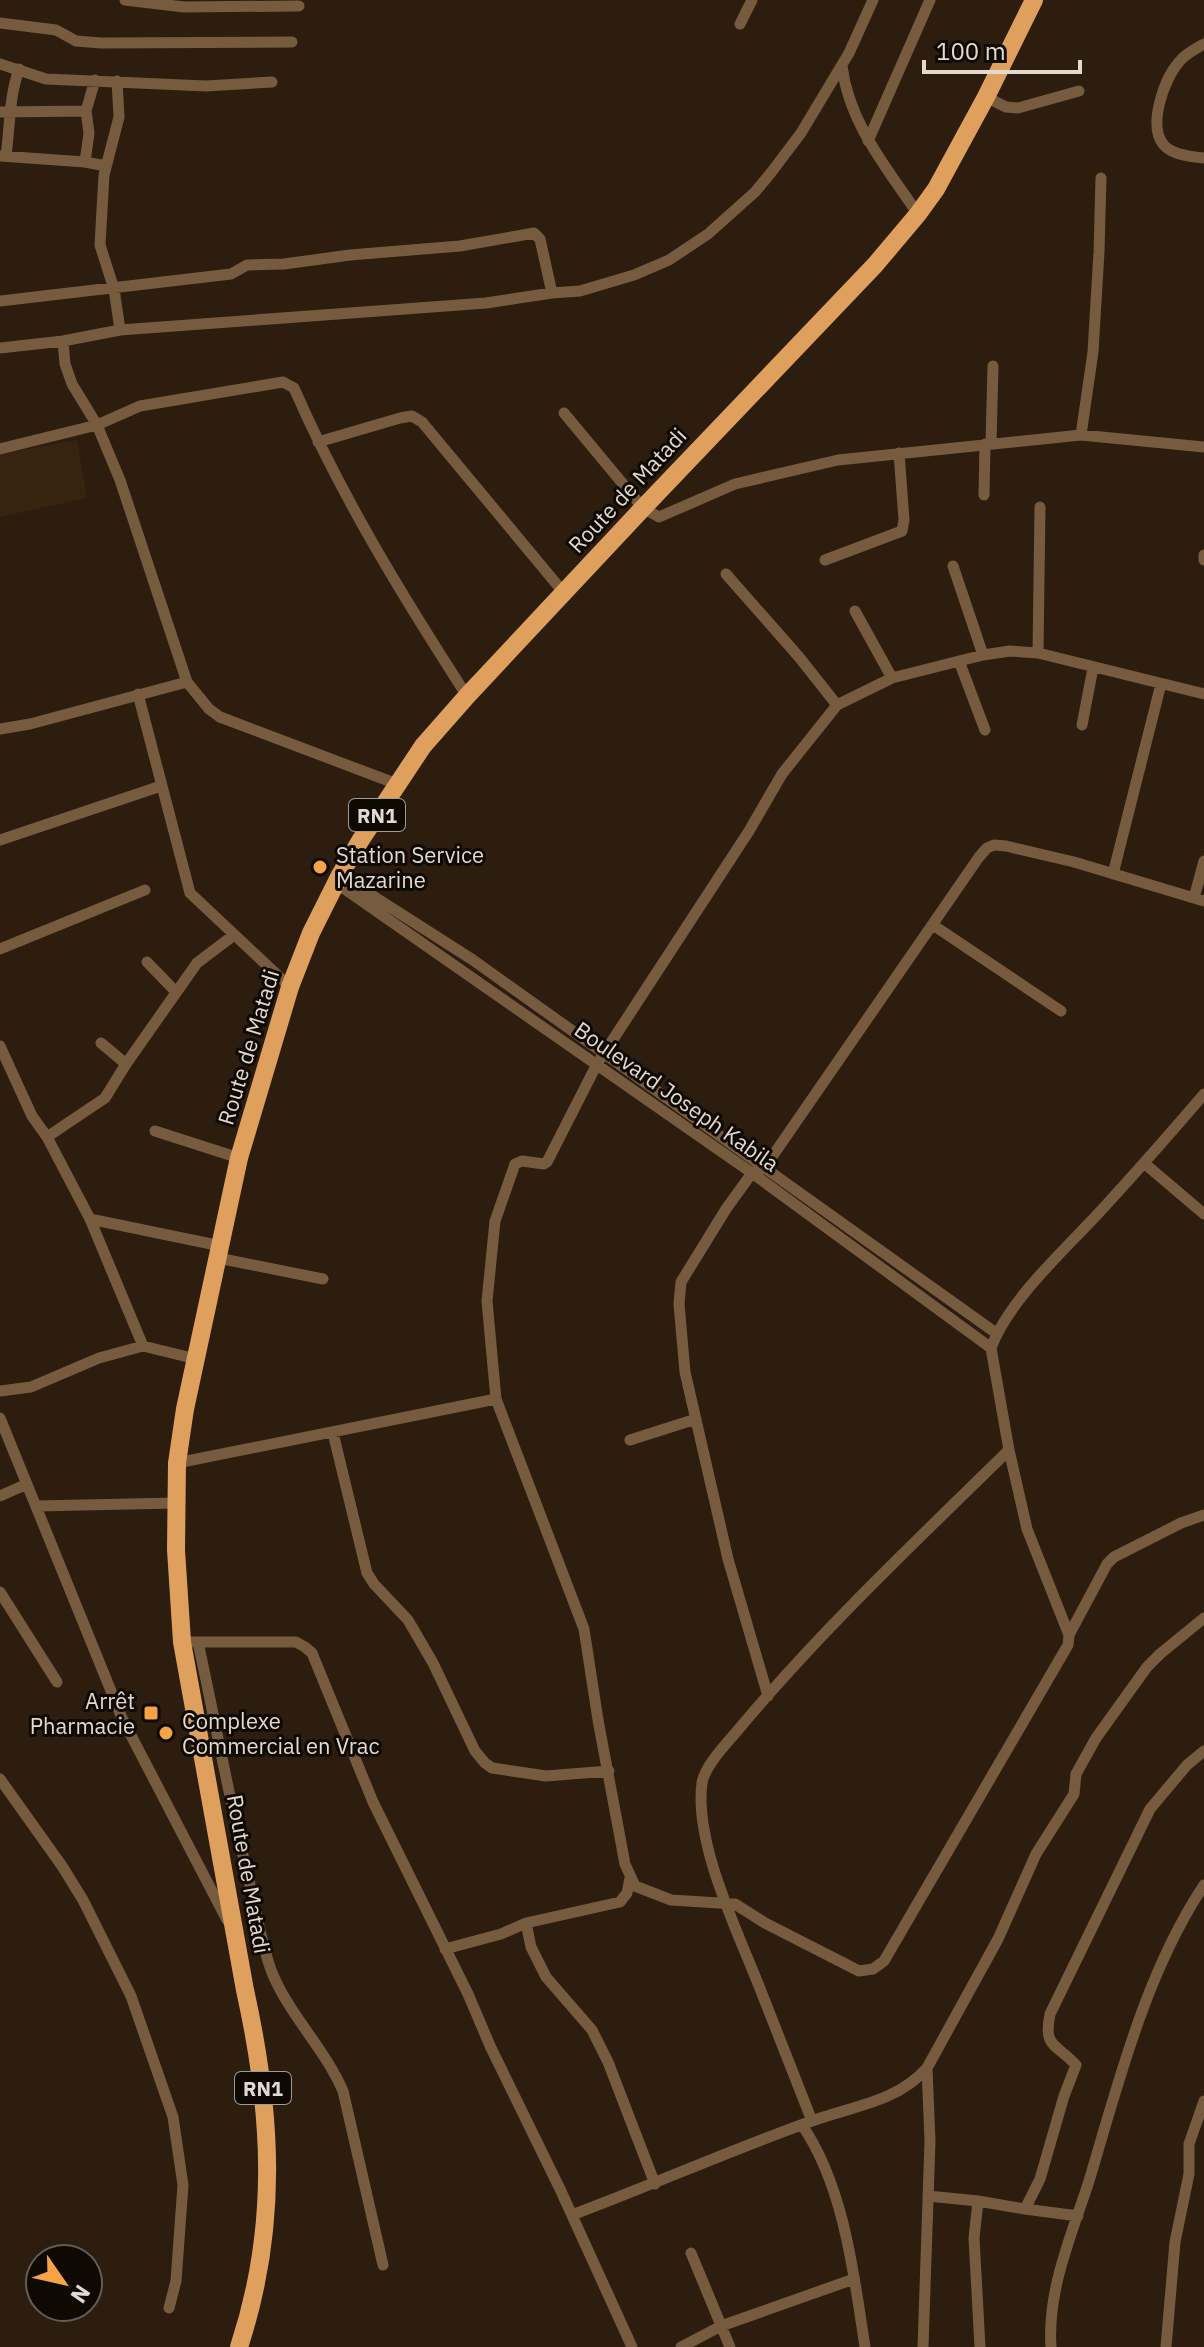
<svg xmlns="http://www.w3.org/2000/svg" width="1204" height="2347" viewBox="0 0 1204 2347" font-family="'IBM Plex Sans',sans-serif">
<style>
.built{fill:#372410}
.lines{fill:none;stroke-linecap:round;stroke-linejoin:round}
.minor{stroke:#775b3f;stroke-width:11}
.trunk{stroke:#e0a05d;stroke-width:18}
.poi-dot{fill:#f5a346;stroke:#0f0904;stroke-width:3}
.labels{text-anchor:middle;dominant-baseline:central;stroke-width:6;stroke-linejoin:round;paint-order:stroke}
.shield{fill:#0f0904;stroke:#a39b92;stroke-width:2}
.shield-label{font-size:20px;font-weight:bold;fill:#e3d9cf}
.street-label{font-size:22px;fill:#e3d9cf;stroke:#0f0904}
.poi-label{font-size:22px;fill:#e3d9cf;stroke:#0f0904;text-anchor:start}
</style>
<rect width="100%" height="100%" fill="#2c1d0f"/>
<!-- built -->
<path class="built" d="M77,440L87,498L0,517V454Z"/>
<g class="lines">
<!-- minor -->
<path class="minor" d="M125,0L184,7L299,6
M0,23L56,30L76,41L101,43L292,42
M740,24L752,0
M1204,44C1195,49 1185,54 1179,62C1164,79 1148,125 1163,144C1171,155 1192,157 1204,158
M0,64L46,79L206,86L272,82
M842,66C849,123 886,167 918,214
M117,81L119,117L104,175L100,245L114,289L120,330
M986,97L1006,107L1018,108L1079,91
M0,112L86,111
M868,141L930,0
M0,156L85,162L106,166
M6,156C10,126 9,98 19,69
M85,162L89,133L86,111L95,80
M0,301L231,274L247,265L284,264L350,255L460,246L534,233L540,239L552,293
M63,341L65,364L72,384L97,425L120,480L187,682
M0,348L63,341L120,330L486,303L552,293L580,291L634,275L669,260L708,234L755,192L770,174L801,133L849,53L873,0
M564,413L643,508L659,517L735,484L838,460L1081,435L1204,447
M1081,435L1093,352L1099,252L1101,178
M318,442L400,418L412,416L422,422L564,593
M991,443L993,366
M0,449L97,425L140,406L283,382L294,388C341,496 403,597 467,696
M984,495L985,444
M1204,555V560
M825,560L902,531L904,520L899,453
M953,566L983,655
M726,574L799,657L837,705
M855,611L892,678
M1038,653L1040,507
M959,661L985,730
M138,694L190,893L290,987
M1204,694L1038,653L1010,651L983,655L892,678L837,705L782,774L749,831L597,1064L547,1162L544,1164L522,1161L515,1164L495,1221L487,1301L496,1399L584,1629L598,1720L625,1864L635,1886L671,1900L735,1904L765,1923L859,1971L873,1969L884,1961L1068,1645L1069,1635L1027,1529L1009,1450L991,1348C1008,1302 1060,1254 1094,1218C1131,1178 1168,1136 1204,1094
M1082,725L1093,668
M0,729L30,724L187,682L209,709L220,717L397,784
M0,840L161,786
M1113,874L1161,684
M340,875L473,960L996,1333
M336,883L752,1173L991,1348
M1194,898L1204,861
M933,925L1061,1011
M0,949L145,890
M147,962L176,992
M101,1043L126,1064
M0,1046L32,1116L47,1137L90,1219L143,1346
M155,1131L239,1158
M47,1137L105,1098L126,1064L197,963L234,935
M1144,1163L1204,1214
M90,1219L221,1246
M218,1258L323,1279
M0,1391L31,1387L99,1358L143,1346L196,1359
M0,1418L122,1718L227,1920
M333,1433L367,1573L374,1584L408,1620L433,1663L475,1751L485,1763L492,1768L546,1776L609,1771
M630,1440L696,1419
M177,1463L496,1399
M0,1496L27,1484
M36,1506L175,1503
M0,1592L57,1682
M1069,1635L1107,1564L1114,1557L1181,1523L1204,1515
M182,1642H296L305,1647L312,1653L373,1802L468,1994L491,2048L560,2189L632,2347
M198,1642C215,1721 230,1802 249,1881C256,1910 261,1942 271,1970C288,2014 324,2047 343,2091L383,2265
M768,1696L728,1559L685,1372L679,1304L681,1282L726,1209L752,1173L765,1167L979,857L987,848L994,845L1006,846L1074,862L1204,901
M0,1779L62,1866L83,1900L131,1996L173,2117L183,2185L176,2281L169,2308
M630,1878L627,1893L620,1902L526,1923L531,1947L546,1977L592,2030L608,2062L655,2184
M445,1949L501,1934L526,1923
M812,2121C794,2076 777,2031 759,1986C737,1930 694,1843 702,1783C705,1764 731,1739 743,1724C825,1627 918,1539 1009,1450
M802,2125C844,2186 854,2275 865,2347
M928,2196L978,2201
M1025,2209L1078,2216
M572,2215C652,2185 731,2150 812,2121C853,2106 897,2102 927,2068L998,1939L1036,1854L1074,1794L1076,1774L1096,1738L1147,1667L1160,1654L1204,1618
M691,2253L730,2347
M681,2347L721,2326L854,2279
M923,2347L930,2141L927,2068
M980,2347L974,2238L978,2201L1025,2209L1040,2179L1064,2096L1076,2065C1056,2043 1043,2048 1050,2014L1150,1809L1187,1765L1204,1751
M1051,2347C1047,2290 1072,2234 1089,2181C1119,2081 1146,1972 1204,1885
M1166,2347L1175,2242L1189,2174V2144L1204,2101"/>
<!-- trunk -->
<path class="trunk" d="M239,2347C279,2226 272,2112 245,1990L182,1642L176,1550L177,1463L185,1409L239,1158L290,987L311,933L340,875L360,841L423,746L467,696L643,508L875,265L918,214L936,189L986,97L1034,0"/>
</g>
<!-- markers -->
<g class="poi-dot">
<circle cx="320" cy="867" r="8"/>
<rect x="143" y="1705" width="16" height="16" rx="4"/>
<circle cx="166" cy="1733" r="8"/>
</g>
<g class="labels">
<!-- shield labels -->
<g class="shield">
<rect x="349" y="799" width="56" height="32" rx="6"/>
<rect x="235" y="2072" width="56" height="32" rx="6"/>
</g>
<g class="shield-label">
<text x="377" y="815">RN1</text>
<text x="263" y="2088">RN1</text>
</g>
<!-- street labels -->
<g class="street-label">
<text transform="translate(627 490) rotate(-47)">Route de Matadi</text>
<text transform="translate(248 1047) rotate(-73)">Route de Matadi</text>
<text transform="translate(677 1096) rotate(35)">Boulevard Joseph Kabila</text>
<text transform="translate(249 1874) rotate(80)">Route de Matadi</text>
</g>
<!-- poi labels -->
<g class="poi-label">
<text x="336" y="854">Station Service<tspan x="336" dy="25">Mazarine</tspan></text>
<text x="135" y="1700" text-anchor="end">Arrêt<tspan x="135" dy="25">Pharmacie</tspan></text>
<text x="182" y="1720">Complexe<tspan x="182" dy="25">Commercial en Vrac</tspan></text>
</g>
</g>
<!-- north arrow -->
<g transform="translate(64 2283) rotate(124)"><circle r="38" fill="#0f0904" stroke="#645c55" stroke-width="2"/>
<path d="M0-6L14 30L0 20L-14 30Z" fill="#f5a346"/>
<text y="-12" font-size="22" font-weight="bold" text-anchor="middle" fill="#e3d9cf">N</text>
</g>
<!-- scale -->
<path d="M924 60v12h156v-12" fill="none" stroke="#e3d9cf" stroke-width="4"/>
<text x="936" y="60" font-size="24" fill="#e3d9cf" stroke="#0f0904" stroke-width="6" paint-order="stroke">100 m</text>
</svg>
